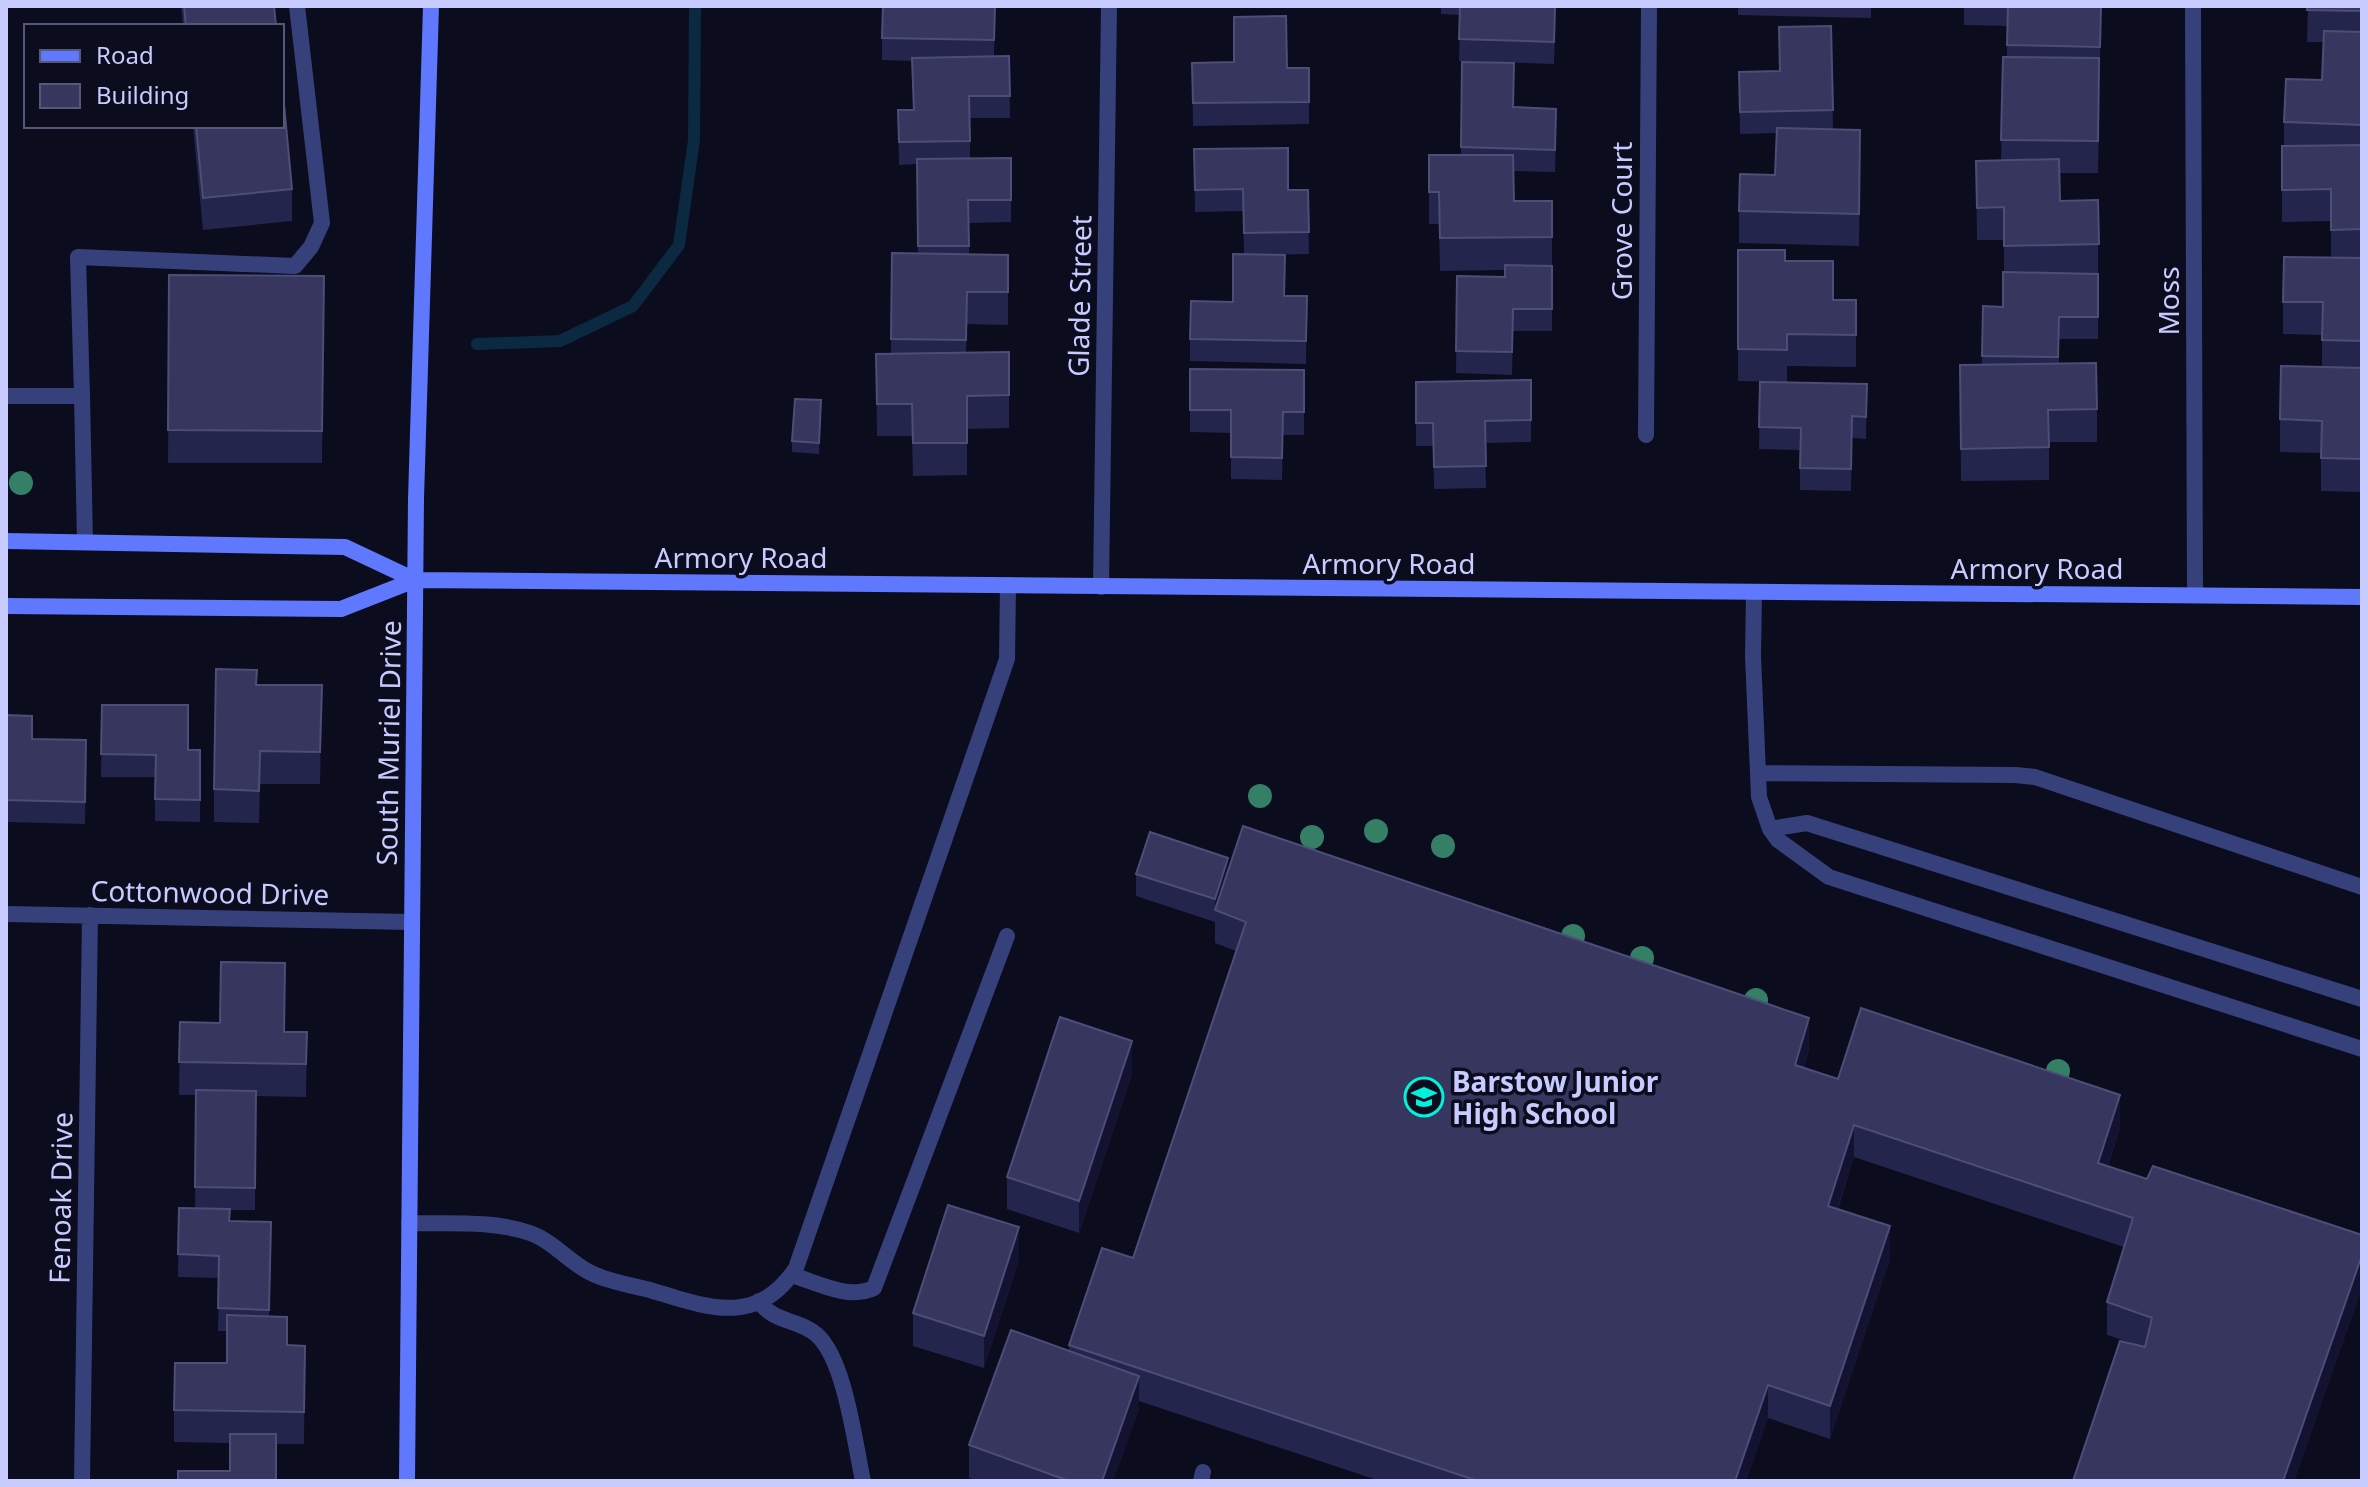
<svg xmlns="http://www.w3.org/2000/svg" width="2368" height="1487" viewBox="0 0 2368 1487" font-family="'Noto Sans',sans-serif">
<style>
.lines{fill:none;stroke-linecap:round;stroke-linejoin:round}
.stream{stroke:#0b2a41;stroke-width:12}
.lane{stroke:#36417c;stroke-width:16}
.street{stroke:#36417c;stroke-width:16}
.secondary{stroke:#5f78fe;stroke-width:16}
.tree{fill:#347f66}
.wall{fill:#24254c}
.shaded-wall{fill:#131331}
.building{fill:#36365f;stroke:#4c4e78;stroke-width:2}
.labels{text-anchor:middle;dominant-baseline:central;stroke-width:7;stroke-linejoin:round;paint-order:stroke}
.street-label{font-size:28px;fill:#c7cbff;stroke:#0b0c1d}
.poi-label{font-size:28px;font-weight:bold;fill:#c7cbff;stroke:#0b0c1d;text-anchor:start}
</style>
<rect width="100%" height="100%" fill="#0b0c1d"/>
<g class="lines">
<!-- stream -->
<path class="stream" d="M477,344L560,341L633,306L679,245L694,140L695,6"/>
<!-- lane -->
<path class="lane" d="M6,396H82L78,257L295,266L311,247L322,223L297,6
M82,396L85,542
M1754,592L1753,656L1759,797L1770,829L1778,840L1829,877L2362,1049
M1758,773L2015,775L2035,777L2362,887
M1770,829L1807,823L2362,999
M409,1223C449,1224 492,1220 530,1233C553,1241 570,1263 591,1273C609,1282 631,1285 650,1290C706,1307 757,1328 796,1268L1007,659L1008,585
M792,1275C818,1283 848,1300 874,1288L1007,936
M759,1301C773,1323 799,1319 817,1335C845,1360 855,1444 863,1481
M1201,1481L1203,1472"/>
<!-- street -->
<path class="street" d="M2193,6L2195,595
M1646,435L1649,6
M1101,587L1109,6
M6,914L412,922
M82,1481L90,915"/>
<!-- secondary -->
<path class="secondary" d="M6,541L345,547L415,580
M6,606L341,609L415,580L2362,597
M407,1481L416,499L431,6"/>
</g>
<!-- trees -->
<g class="tree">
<circle cx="21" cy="483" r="12"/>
<circle cx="1260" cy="796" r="12"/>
<circle cx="1376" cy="831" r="12"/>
<circle cx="1312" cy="837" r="12"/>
<circle cx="1443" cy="846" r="12"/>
<circle cx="1573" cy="936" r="12"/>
<circle cx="1642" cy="958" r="12"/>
<circle cx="1756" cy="1000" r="12"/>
<circle cx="2058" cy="1071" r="12"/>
</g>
<!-- wall -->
<path class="wall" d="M181,6H274L276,26H183Z
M995,6L994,56H1009L1010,118H970V159L1011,158V222L969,223V254L1008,255V325L967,324L966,352H1009V428L967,429V475L913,476L912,436H877L876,354H891L892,253L918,254L917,164L899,165L898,110H913L912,61L882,60V38Z
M1441,6H1556L1554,64L1459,61L1460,15L1441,14Z
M1738,6H1871V18L1738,15Z
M1964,6H2101L2098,173H2060V201L2098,200V339H2059V363L2097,409V442H2049V480L1961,481L1960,365H1982L1983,306L2003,307L2004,272V240H1977L1976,161L2001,160L2003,57H2007V26L1964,25Z
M2308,6H2362V492L2321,491V453L2280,452V419L2322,367V335L2283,334V302L2331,258V221L2282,222V146H2284V122L2322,80L2323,42H2307Z
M1831,26L1833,129L1860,162L1859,246L1739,243V211L1775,175L1776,133L1740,134L1739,72L1780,71Z
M1462,62L1514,107L1556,131L1555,172L1514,171V201H1552V331H1513L1512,375L1456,373L1457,276L1505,277V270L1440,271L1439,224H1429V155H1461Z
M1192,63L1287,68H1309V124L1193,126Z
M193,126H282L292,189V221L203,230Z
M1194,149L1288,190H1308L1309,254L1264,255L1285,296H1307L1306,364L1190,361V339L1233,302L1244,254L1243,211L1195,212Z
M1738,250L1785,261L1833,300H1856V367L1787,366V382L1738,381Z
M169,275L324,276L322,463H168Z
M1190,369L1304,370V435H1283L1282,480L1231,479V433L1190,432Z
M1531,380V442L1485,443L1486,488L1434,489L1433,446H1416V382Z
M1760,382L1867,384L1866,439L1852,438L1851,491L1800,490V450L1759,449Z
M821,411L819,454L792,452V441Z
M257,685L322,718L320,784H260L259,823L214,822V789Z
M102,705L188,750H200V822L155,821V777H101Z
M6,715L32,739L86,762L85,824L6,822Z
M1228,871L1809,1050L1804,1068L1838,1079L2120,1128L2108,1166L2147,1179L2362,1235V1288L2294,1481L2135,1344L2107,1335V1302L2124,1247L1854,1157L1838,1209L1890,1259L1830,1439L1768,1418L1746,1481H1380L1139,1401V1409L1113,1481H978L969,1478V1445L1069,1351V1345L1133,1258L1236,951L1215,943V922L1136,896V874Z
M180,1022L285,1032H307L306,1097L256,1096L255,1210H230V1221L271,1222L269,1316L287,1345L305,1346L304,1444H276L230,1471V1443L174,1442V1410L227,1363V1331H218L219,1278L178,1277L179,1208H195L196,1095H179Z
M1132,1074L1079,1233L1007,1209V1177Z
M1019,1260L984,1368L913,1346V1313Z"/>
<!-- shaded-wall -->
<path class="shaded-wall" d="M322,685V718L320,784V752Z
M1228,858V881L1215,910V899Z
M1809,1018V1050L1795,1097V1065Z
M1132,1041V1074L1079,1233V1201Z
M2120,1095V1128L2098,1195V1163Z
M1854,1125V1157L1828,1238V1206Z
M1890,1226V1259L1830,1439V1406Z
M1019,1227V1260L984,1368V1336Z
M2362,1255V1288L2294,1481H2283Z
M1139,1376V1409L1113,1481H1102Z
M1768,1385V1418L1746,1481H1735Z"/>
<!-- building -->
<path class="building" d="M184,6H274L276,26H186Z
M883,6H995L994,40L882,38Z
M1460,6H1555L1554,42L1459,39Z
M2008,6H2101L2100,47L2007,45Z
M2308,6H2362V11L2307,10Z
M1286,16L1287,68H1309V102L1193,103L1192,63L1234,62V17Z
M1831,26L1833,110L1740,112L1739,72L1780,71L1779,27Z
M2324,31L2362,32V125L2284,122L2286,79L2322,80Z
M1009,56L1010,96H969L970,141L899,142L898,110H914L912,58Z
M2003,57L2099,58L2098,141L2001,140Z
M1462,62L1514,63L1513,107L1556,109L1555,150L1461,147Z
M282,83L292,189L203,198L196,126H282Z
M1777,128L1860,130L1859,214L1739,211L1740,174L1775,175Z
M2362,145V229L2331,230V189L2282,190V146Z
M1288,148V190H1308L1309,232L1244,233L1243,189L1195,190L1194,149Z
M1429,155H1513L1514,201H1552V237L1440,238L1439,192H1429Z
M1011,158V200H968L969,246H918L917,159Z
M2059,159L2060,201L2098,200L2099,244L2004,246V207L1977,208L1976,161Z
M1738,250H1785V261H1833V300H1856V335L1787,334V350L1738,349Z
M892,253L1008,255V292H967L966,340L891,339Z
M1233,254L1285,255L1284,296H1307L1306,341L1190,339L1191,301L1233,302Z
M2284,257L2362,258V341L2322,340L2323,302H2283Z
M1505,265L1552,266V309H1513L1512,352L1456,351L1457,276L1505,277Z
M2003,272L2098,274V317H2059L2058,357L1982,356L1983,306L2003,307Z
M169,275L324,276L322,431L168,430Z
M1009,352V395L967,396V443H913L912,404H877L876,354Z
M2096,363L2097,409L2048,410L2049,447L1961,449L1960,365Z
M2281,366L2362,368V459L2321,458L2322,421L2280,419Z
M1190,369L1304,370V412H1283L1282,458L1231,457V410H1190Z
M1531,380V420L1485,421L1486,466L1434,467L1433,423H1416V382Z
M1760,382L1867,384L1866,417L1852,416L1851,469L1800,468L1801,428L1759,427Z
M795,399L821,400L819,443L792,441Z
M216,669L257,670L256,685H322L320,752L260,751L259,791L214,789Z
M102,705H188V750H200V800L155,799L156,755L101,754Z
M6,715L32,716V739L86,740L85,802L6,800Z
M1243,826L1809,1018L1795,1065L1838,1079L1861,1008L2120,1095L2098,1163L2147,1179L2153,1166L2362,1235V1255L2283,1481H2073L2120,1341L2145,1347L2152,1318L2107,1302L2133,1218L1854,1125L1828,1206L1890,1226L1830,1406L1768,1385L1735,1481H1478L1069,1345L1102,1248L1133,1258L1246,922L1215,910Z
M1150,832L1228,858L1215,899L1136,874Z
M221,962L285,963L284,1032H307L306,1064L179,1062L180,1022L220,1023Z
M1060,1017L1132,1041L1079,1201L1007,1177Z
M196,1090L256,1091L255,1188L195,1187Z
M948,1205L1019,1227L984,1336L913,1313Z
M179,1208L230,1209L229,1221L271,1222L269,1310L218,1308L219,1256L178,1254Z
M227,1315L287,1317V1345L305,1346L304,1412L174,1410L175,1363H227Z
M1011,1330L1139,1376L1102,1481H1069L969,1445Z
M230,1434H276V1481H178V1471H230Z"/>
<!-- icons -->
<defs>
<symbol id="school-ring" viewBox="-11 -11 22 22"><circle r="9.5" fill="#0b0c1d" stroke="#01f1dc" stroke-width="1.5"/><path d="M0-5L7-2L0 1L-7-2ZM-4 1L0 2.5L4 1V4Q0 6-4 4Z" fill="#01f1dc"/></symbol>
</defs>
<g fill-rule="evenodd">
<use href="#school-ring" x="1402" y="1075" width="44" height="44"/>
</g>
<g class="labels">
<!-- street labels -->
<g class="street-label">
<text transform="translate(1621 221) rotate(-90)">Grove Court</text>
<text transform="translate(1079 296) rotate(-89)">Glade Street</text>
<text transform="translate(2168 301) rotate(-90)">Moss</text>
<text x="741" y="557">Armory Road</text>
<text x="1389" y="563">Armory Road</text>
<text x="2037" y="568">Armory Road</text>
<text transform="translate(388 743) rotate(-89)">South Muriel Drive</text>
<text transform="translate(210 892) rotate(1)">Cottonwood Drive</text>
<text transform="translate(60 1198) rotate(-89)">Fenoak Drive</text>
</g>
<!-- poi labels -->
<g class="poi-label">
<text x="1452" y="1081">Barstow Junior<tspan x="1452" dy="32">High School</tspan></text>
</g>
</g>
<!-- border -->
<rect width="2368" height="1487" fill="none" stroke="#c7cbff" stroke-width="16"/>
<!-- legend -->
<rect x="24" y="24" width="260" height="104" fill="#0b0c1d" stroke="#565877" stroke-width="2"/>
<rect x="40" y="50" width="40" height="12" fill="#5f78fe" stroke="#565877" stroke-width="2"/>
<text x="96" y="64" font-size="24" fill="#c7cbff">Road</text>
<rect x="40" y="84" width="40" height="24" fill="#36365f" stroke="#565877" stroke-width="2"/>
<text x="96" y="104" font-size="24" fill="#c7cbff">Building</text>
</svg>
